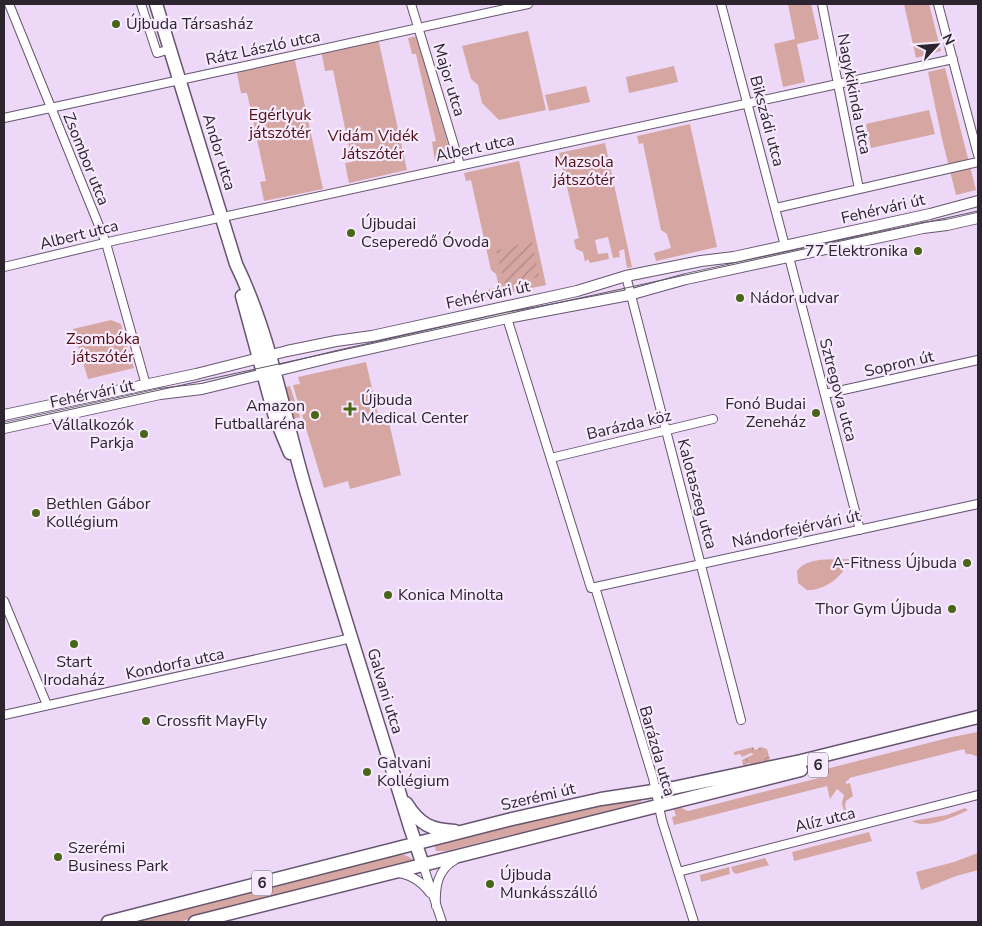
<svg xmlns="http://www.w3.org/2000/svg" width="982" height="926" viewBox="0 0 982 926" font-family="'Nunito Sans',sans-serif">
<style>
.green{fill:#d5a6a2}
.forest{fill:url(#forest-crowns)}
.garden{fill:url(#garden-furrows)}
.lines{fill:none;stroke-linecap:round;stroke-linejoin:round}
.minor-casing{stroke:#66556f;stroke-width:10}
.tertiary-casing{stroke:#66556f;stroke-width:12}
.primary-casing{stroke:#66556f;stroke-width:15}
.minor{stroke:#fff;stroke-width:8}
.tertiary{stroke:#fff;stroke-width:10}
.primary{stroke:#fff;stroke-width:12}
.tram{stroke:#605666;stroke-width:1}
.poi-dot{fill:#486518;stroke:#f6eafc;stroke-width:2}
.labels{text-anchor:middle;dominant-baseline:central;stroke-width:4.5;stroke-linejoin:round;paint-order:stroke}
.shield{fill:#f6eafc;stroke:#69606d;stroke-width:1}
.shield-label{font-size:15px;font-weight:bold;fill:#2c2530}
.poi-label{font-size:16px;fill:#2c2530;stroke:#f6eafc;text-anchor:start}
.street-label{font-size:16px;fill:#2c2530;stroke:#f6eafc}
.park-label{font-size:16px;fill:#510f11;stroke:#f6eafc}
</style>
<defs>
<pattern id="forest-crowns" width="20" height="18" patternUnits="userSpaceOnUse" patternTransform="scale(1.25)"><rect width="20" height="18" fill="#d5a6a2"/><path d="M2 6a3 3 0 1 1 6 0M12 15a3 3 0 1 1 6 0" fill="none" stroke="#ad8784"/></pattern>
<pattern id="garden-furrows" width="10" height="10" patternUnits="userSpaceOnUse" patternTransform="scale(1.25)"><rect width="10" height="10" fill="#d5a6a2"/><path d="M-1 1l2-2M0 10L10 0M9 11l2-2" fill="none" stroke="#ad8784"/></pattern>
</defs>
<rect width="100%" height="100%" fill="#edd9f7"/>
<!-- green -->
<path class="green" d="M788,4H811L819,39L797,44L805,82L783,87L774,44L795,39Z
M904,4H929L941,51L916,58Z
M528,31L546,110L499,120L482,103L478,85L471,79L462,46Z
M417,36L452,158L435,161L432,142L436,141L416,54H412L408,38Z
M378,38L407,170L349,183L345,163L352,162L333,70L325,71L321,50Z
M294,56L323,189L264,201L260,182L266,181L247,93H241L236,69Z
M674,66L678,82L629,93L626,77Z
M945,68L976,190L956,195L942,139L928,72Z
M586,86L590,102L549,111L545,95Z
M929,110L935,134L871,148L866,124Z
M690,124L717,247L656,261L654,253L671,248L667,234L661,230L643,143L639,144L637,136Z
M605,143L632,267L627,268L624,249L619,251L620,257L613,258L608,237L595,240L598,254L608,253L609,259L590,263L588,259L585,262L583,252L576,249L574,240L579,238L559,153Z
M519,161L546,285L484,298L483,291L499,287L496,274L491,270L471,180L466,181L464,173Z
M111,320L121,324L134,368L88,379L73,329Z
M366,362L380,424L389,422L401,475L350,489L348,481L324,488L302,415L305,414L304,409L300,410L293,385L300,384L298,377Z
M290,386L300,417L292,419L283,388Z
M849,559C845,576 824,591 807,590L798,583L797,571C808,556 833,560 849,559Z
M978,732V757L971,754H966L964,749L849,778V780L846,781V784L850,783L853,796L846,801L845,805L847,815L845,816L842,803L844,795L837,789L830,799L827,786L674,825L672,817L676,816L673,807L677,806L688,811L823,777L822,770L952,737Z
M640,797L641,802L593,815L550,829L510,835L446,851H436L434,844L553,815Z
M965,808L968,810C954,817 926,830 912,821L947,815Z
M869,832L872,841L794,861L792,852Z
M978,853V870L956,876L921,890L916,872L954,862Z
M394,854L405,855L416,861L178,922H124Z
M765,858L769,865L736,874L733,872L731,867Z
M729,867L730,874L701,882L700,875Z"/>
<!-- forest -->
<path class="forest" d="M753,747L755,750L761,747L767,749L770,760L755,765L748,763L747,767L743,765L742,760L754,754L751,753L742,757L740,754L734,755V752Z"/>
<!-- garden -->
<path class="garden" d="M532,241L539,277L505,284L496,251Z"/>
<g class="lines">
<defs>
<path id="minor" d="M9,4L106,243L146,385
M141,4L157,53L170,49
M411,4L460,165
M721,4L785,246
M822,4L859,189
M938,4L978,155
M4,118C179,81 353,42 528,4
M776,208L978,162
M789,257L860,530
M4,267L117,240L953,59
M626,276L741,720
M507,318L591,588L978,504
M825,394L978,360
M551,458L713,419
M595,587L653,778L662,821L694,922
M4,601L47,705
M4,715L352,638
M423,865L442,922
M678,872L978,795
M398,873C412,875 422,882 430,893
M436,906C435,888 437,870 455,860"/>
<path id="tertiary" d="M4,415L196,374L287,351L336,341L372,336L577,291L626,276L701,261L734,257L930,214L978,201
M4,428L160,394L202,389L337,356L507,318L629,295L686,279L923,228L947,225L978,218"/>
<path id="primary" d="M156,4L236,264C270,334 283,412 305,487C339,601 375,713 410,827L423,865
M242,296L275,417L290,453
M406,803C420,825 431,830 455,831
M108,922L508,820L601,799L673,788L801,761L978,717
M195,922L801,770"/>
</defs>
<!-- minor casing -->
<use href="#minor" class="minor-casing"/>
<!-- tertiary casing -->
<use href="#tertiary" class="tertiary-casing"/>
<!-- primary casing -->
<use href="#primary" class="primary-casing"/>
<!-- minor -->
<use href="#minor" class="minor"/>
<!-- tertiary -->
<use href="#tertiary" class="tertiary"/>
<!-- primary -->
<use href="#primary" class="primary"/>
<!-- tram -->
<path class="tram" d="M4,424L978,211"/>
</g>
<!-- markers -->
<g class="poi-dot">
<circle cx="116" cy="24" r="5"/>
<circle cx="351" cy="233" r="5"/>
<circle cx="918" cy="251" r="5"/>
<circle cx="740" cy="298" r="5"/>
<path d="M347.5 401.5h5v5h5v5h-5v5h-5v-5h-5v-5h5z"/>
<circle cx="816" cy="413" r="5"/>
<circle cx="315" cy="415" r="5"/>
<circle cx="144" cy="434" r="5"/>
<circle cx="36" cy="513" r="5"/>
<circle cx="967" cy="563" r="5"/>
<circle cx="388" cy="595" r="5"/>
<circle cx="952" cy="609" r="5"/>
<circle cx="74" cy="644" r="5"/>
<circle cx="146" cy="721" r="5"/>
<circle cx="367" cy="772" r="5"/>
<circle cx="58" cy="857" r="5"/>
<circle cx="490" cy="884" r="5"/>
</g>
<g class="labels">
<!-- shield labels -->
<g class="shield">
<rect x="808" y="752.5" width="20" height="25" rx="4"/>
<rect x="252" y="870.5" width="20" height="25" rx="4"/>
</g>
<g class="shield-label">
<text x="818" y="765">6</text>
<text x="262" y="883">6</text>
</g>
<!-- poi labels -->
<g class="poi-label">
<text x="126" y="24">Újbuda Társasház</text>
<text x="361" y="224">Újbudai<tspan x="361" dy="18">Cseperedő Óvoda</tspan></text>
<text x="908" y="251" text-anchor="end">77 Elektronika</text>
<text x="750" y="298">Nádor udvar</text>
<text x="361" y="400">Újbuda<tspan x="361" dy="18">Medical Center</tspan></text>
<text x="806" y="404" text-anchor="end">Fonó Budai<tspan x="806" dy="18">Zeneház</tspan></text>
<text x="305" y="406" text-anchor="end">Amazon<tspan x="305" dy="18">Futballaréna</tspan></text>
<text x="134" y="425" text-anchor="end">Vállalkozók<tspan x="134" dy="18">Parkja</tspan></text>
<text x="46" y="504">Bethlen Gábor<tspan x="46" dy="18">Kollégium</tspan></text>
<text x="957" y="563" text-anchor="end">A-Fitness Újbuda</text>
<text x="398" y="595">Konica Minolta</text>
<text x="942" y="609" text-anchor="end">Thor Gym Újbuda</text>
<text x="74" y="662" text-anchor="middle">Start<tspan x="74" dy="18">Irodaház</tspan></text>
<text x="156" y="721">Crossfit MayFly</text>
<text x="377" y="763">Galvani<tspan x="377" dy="18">Kollégium</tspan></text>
<text x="68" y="848">Szerémi<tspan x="68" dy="18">Business Park</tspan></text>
<text x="500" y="875">Újbuda<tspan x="500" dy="18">Munkásszálló</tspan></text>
</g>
<!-- street labels -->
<g class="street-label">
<text transform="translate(263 48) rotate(-12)">Rátz László utca</text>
<text transform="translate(449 80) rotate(73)">Major utca</text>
<text transform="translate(854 94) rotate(79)">Nagykikinda utca</text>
<text transform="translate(767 121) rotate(75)">Bikszádi utca</text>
<text transform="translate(475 148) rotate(-12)">Albert utca</text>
<text transform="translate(219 152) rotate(73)">Andor utca</text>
<text transform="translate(86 159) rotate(68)">Zsombor utca</text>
<text transform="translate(883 209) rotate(-13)">Fehérvári út</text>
<text transform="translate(79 235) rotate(-14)">Albert utca</text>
<text transform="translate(488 295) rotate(-12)">Fehérvári út</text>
<text transform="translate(899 364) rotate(-13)">Sopron út</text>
<text transform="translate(838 390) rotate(75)">Sztregova utca</text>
<text transform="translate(92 394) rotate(-12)">Fehérvári út</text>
<text transform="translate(629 425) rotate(-13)">Barázda köz</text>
<text transform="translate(697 494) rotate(75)">Kalotaszeg utca</text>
<text transform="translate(796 529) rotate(-12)">Nándorfejérvári út</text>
<text transform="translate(175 664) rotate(-12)">Kondorfa utca</text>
<text transform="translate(385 691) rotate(73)">Galvani utca</text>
<text transform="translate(657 751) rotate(74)">Barázda utca</text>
<text transform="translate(538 797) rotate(-13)">Szerémi út</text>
<text transform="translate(825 820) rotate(-14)">Alíz utca</text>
</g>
<!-- park labels -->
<g class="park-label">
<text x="280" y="115">Egérlyuk<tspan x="280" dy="18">játszótér</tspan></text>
<text x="373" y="136">Vidám Vidék<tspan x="373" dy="18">Játszótér</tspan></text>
<text x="584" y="162">Mazsola<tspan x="584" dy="18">játszótér</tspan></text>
<text x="103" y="339">Zsombóka<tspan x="103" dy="18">játszótér</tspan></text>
</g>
</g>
<!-- border -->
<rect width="982" height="926" fill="none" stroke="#2c2530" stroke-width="10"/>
<!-- north arrow -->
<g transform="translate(937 45) rotate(64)" stroke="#f6eafc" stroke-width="4" paint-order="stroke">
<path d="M0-4L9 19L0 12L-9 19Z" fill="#2c2530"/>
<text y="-8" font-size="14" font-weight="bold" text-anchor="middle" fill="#2c2530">N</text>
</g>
</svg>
